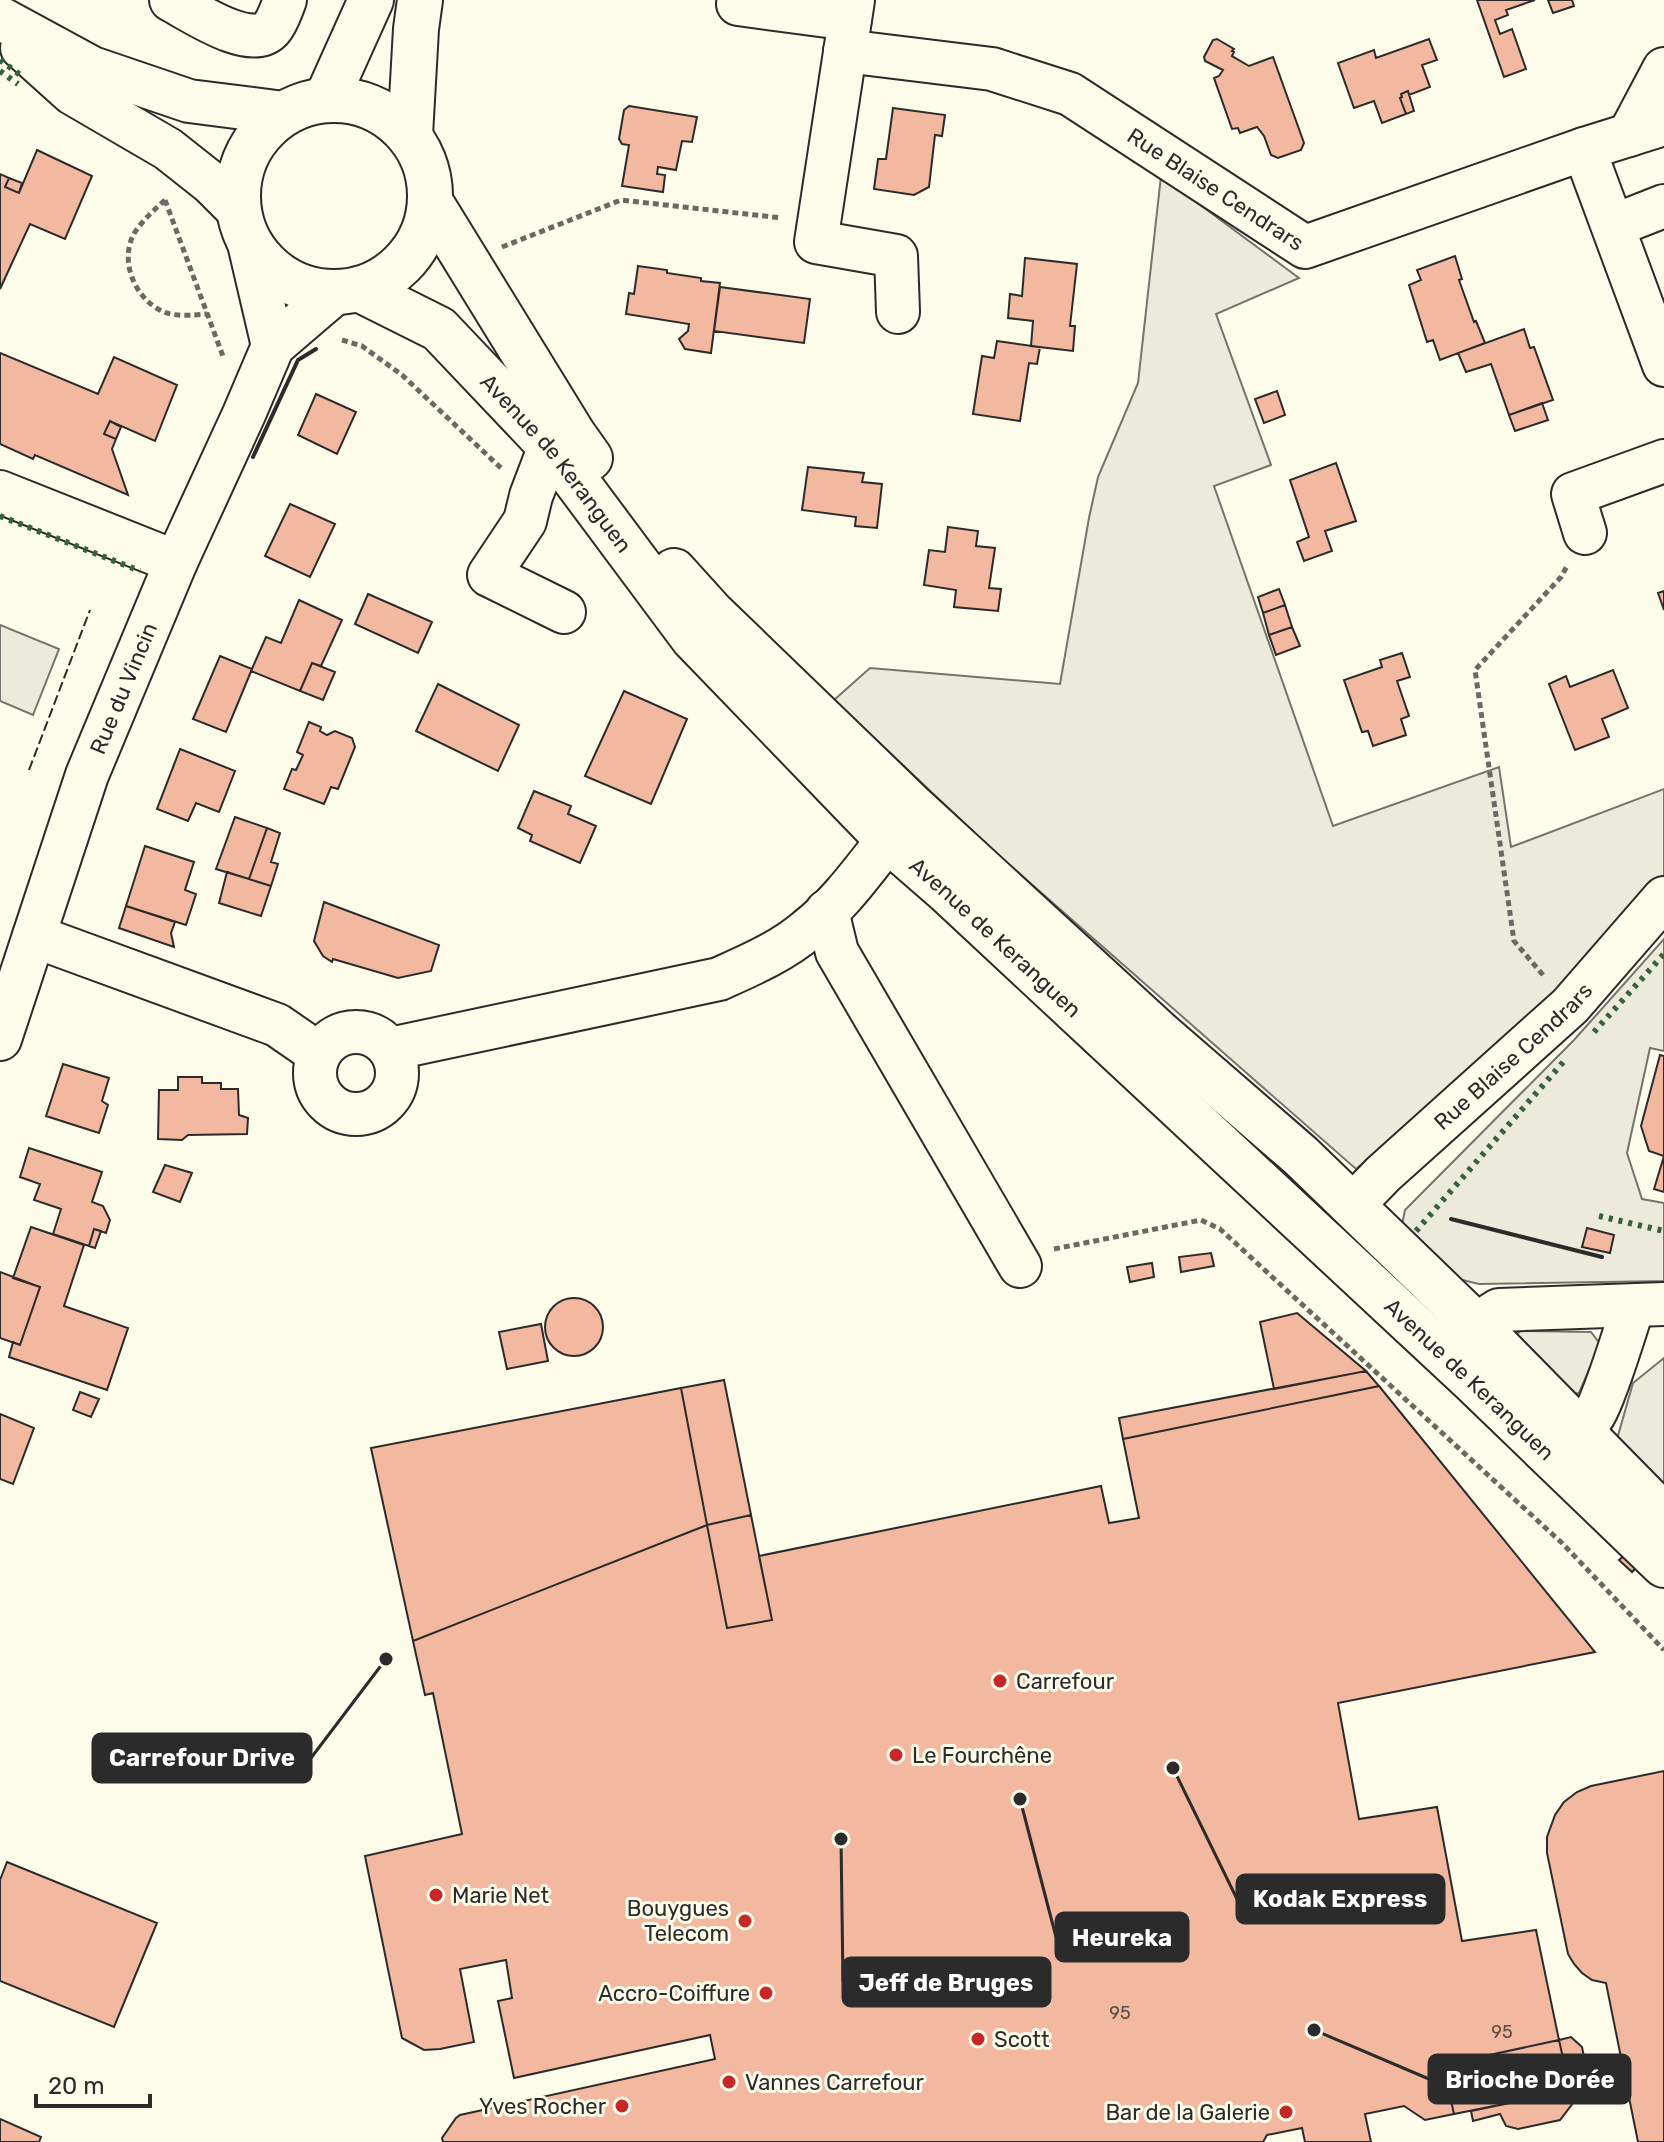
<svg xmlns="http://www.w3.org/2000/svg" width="1664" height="2142" font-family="Rubik,sans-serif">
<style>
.green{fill:#ecebdb;stroke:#74746e;stroke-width:2}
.building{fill:#f2b8a0;stroke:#2b2b2b;stroke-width:2}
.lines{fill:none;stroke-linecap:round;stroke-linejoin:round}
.minor-casing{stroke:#2b2b2b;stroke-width:46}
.major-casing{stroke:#2b2b2b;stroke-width:48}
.path{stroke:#6a6964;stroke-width:5;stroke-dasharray:6 4;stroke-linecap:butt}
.minor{stroke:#fdfbea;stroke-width:42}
.major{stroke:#fdfbea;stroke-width:44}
.hedge{stroke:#34623c;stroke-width:6;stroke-dasharray:4 6;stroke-linecap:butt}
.fence{stroke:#2b2b2b;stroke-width:2;stroke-dasharray:10 4;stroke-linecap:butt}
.wall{stroke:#2b2b2b;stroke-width:4}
.poi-dot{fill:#c62828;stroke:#fdfbea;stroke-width:3}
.labels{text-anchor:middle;stroke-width:6;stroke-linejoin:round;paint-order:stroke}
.number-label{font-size:18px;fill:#5d4e48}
.street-label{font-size:22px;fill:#2b2b2b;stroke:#fdfbea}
.poi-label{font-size:22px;fill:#2b2b2b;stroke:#fdfbea;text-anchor:start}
.leader{fill:none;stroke:#2b2b2b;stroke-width:3}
.callout-dot{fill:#2b2b2b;stroke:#fdfbea;stroke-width:3}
.callout{fill:#2b2b2b;stroke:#2b2b2b;stroke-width:3}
.callout-label{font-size:24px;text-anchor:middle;font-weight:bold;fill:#fff}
</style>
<rect width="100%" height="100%" fill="#fdfbea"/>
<!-- green -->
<path class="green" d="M1161,176l138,102 -83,36 55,151 -57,21 119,340 166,-59 12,80 153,-58v86l-117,137 -191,157 -359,-315 -163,-154 36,-32 190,16 29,-166 9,-41 40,-94z
M0,625l59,24 -26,66 -33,-14z
M1664,939v112l-14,-3 -23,105 15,46 22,4v78l-185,3 -29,-7 -48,-52 3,-15 169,-170z
M1520,1331l71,1 9,12 -21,49 -8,1 -57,-55z
M1664,1358v135l-49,-47 18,-63z"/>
<!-- building -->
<path class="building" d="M1477,0h58l-29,10 2,5 -13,5 5,14 12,-5 14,40 -22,8z
M1548,0h24l2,6 -21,7z
M1217,39l17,10 -2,2 2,1 -2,4 17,10 24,-9 31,86 -3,7 -23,8 -7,-3 -7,-19 -7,-9 -17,6 -2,-5 -6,1 -18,-51 5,-2 4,-6 -18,-9 -1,-4 9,-17z
M1429,39l8,21 -15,5 8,22 -21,8 -1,-4 -7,3 1,3 -2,1 6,16 -24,9 -8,-22 -20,7 -16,-45 36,-13 2,8z
M1408,91l6,20 -8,3 -6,-16 2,-1 -1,-3z
M629,106l68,11 -5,25 -10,-1 -6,29 -18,-3 -1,7 8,1 -2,17 -41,-6 7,-41 -7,-1 -3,-5 5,-29z
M893,108l52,7 -3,21 -7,-1 -6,52 -15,8 -40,-6 4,-30h8z
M37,150l55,26 -27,63 -35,-15 -30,65v-115l9,4 -4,9 14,6z
M9,178l13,5 -3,10 -14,-6z
M1455,256l7,23 -3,1 15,42 2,-1 9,22 -45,17 -7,-20 -6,2 -18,-57 12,-5 -4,-10z
M1025,258l52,6 -7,62h5l-2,25 -42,-5 2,-25 -25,-3 2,-24 12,2z
M638,266l29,4v3l34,5v3l19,2 -9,70 -26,-4 -6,-10 9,-8 1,-7 -63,-10 3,-21 5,1z
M720,287l90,12 -6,44 -90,-12z
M1524,329l6,19 4,-1 19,53 -44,15 -18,-51 -25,8 -8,-19z
M997,341l43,6 -3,17 -8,-1 -9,58 -47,-7 9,-58 12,2z
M0,353l98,41 16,-37 63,28 -22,56 -45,-20 -6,13 12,5 -4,10 16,46 -93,-40 -2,4 -33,-15z
M1277,391l8,24 -21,8 -9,-24z
M316,394l40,18 -19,42 -39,-19z
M1542,403l6,17 -33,11 -6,-16z
M110,421l11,6 -5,12 -12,-5z
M1336,463l20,58 -31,10 7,20 -28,10 -7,-19 12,-5 -19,-57z
M808,467l56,6 -2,9 20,2 -5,44 -22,-2 1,-9 -54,-7z
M290,504l45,20 -25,53 -45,-21z
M948,527l30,4 -2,15 19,2 -6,40 12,1 -3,22 -44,-4 2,-17 -32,-5 5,-35 16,2z
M1279,589l6,16 -22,8 -5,-16z
M1664,591v19l-6,-17z
M368,594l64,28 -14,31 -63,-29z
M299,600l43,20 -21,46 -9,-3 -12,28 -49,-20 15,-34 15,6z
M1285,605l7,22 -23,8 -6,-22z
M1292,627l8,19 -24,9 -7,-20z
M1402,653l8,24 -13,4 12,35 -8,3 5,16 -33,11 -5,-15 -6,1 -18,-52 38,-13 -2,-7z
M220,656l32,13 -26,63 -33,-13z
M312,663l23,9 -12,28 -23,-9z
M1613,670l15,38 -26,11 7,18 -34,13 -26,-66 17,-8 4,11z
M438,684l81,41 -21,46 -82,-40z
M624,691l63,28 -36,85 -66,-28z
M309,722l12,5 -1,4 7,4 8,-4 17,7 3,9 -17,42 -7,-2 -7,17 -40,-15 8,-20 4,1 7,-15 -6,-3z
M180,749l55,22 -16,41 -23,-9 -8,18 -31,-12z
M534,791l37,15 -3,8 28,12 -16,37 -50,-22 2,-6 -14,-7z
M235,817l32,11 -18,51 -33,-10z
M267,828l13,5 -9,29 7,2 -7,22 -22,-7z
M145,846l49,16 -9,28 11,4 -10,31 -60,-19z
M227,872l44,14 -10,30 -42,-13z
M324,902l115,43 -8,26 -33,7 -65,-19 -1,3 -9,-6 -9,-15z
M126,906l49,16 -4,11 3,14 -55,-19z
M1660,1055l4,1v136l-10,-3 10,-33 -15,-5 -8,-25z
M63,1064l46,14 -7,23 6,4 -9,28 -53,-17z
M178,1077h24v6h19v6h17l1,26 9,3 -1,16 -59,1 -6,5 -24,-1 1,-49h19z
M29,1148l73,24 -10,30 11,4 7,14 -4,13 -12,-4 -5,17 -36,-12 8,-25 -27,-9 6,-16 -20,-7z
M165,1165l27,8 -12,29 -27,-10z
M31,1227l53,18 -20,61 64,22 -21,62 -98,-33 4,-15 7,3 20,-58 -27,-9z
M1587,1228l27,7 -4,18 -28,-6z
M94,1229l7,2 -6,17 -6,-2z
M1211,1253l3,13 -33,6 -2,-15z
M1152,1263l2,14 -24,5 -3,-15z
M0,1272l40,15 -20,58 -20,-7z
M545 1327a29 29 0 1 1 58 0a29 29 0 1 1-58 0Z
M1297,1313l69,58 -92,18 -14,-67z
M541,1324l7,37 -41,8 -8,-37z
M1366,1371l13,15 -256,53 -4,-21z
M724,1380l27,135 -44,10 -26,-137z
M1379,1386l216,266 -257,51 21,116 78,-12 25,134 74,-11 23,110 -116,25 11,49 -29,6 -21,-14 -39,8 6,28h-66l-3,-14 -35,7 -4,7h-820l-1,-4 14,-20 4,-3 255,-56 -5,-24 -196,43 -16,-77 14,-3 -6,-38 -46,9 14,73 -34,7 -16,1 -22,-12 -37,-182 97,-22 -29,-141 -8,2 -12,-54 294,-116 20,103 45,-8 -13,-64 342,-70 8,37 30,-5 -16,-79z
M681,1388l26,137 -294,116 -42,-193z
M80,1392l19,7 -8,18 -18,-7z
M0,1414l34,14 -21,56 -13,-5z
M751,1515l21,105 -45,8 -20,-103z
M1626,1554l12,12 -6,6 -13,-12z
M1664,1771v371h-26l-32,-159 -14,-3 -10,-7 -8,-9 -6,-10 -21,-101v-16l8,-22 9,-13 13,-10 14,-6z
M7,1862l150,61 -43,104 -114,-46v-101z
M1571,2037l11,10 7,35 -29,38 -42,9 -12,-3 -6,-12 -27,7 -2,-10 83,-17 13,-18 -8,-36z
M1559,2040l8,36 -13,18 -100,20 -11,-49z
M0,2119l41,18 -2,5h-39z"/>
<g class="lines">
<defs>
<g id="minor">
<path d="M171,0c21,11 79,51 100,29 7,-8 10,-19 14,-29"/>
<path d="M739,0l-1,4 112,15"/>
<path d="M853,0l-37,242 80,14 2,56"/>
<path d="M0,18l92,50 97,33 95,12"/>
<path d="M22,48l50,45 96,56 43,34 28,28"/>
<path id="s1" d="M845,51l147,18 78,25 235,153 279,-98 80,216"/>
<path d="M1629,135l35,-66"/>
<path d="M1584,149l80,-25"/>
<path d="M1613,226l51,-20"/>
<path d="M248,239l25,107"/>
<path d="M550,446l-19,50 -6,25 -36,54 75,37"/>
<path d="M0,492l176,70"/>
<path d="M1585,533l-12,-39 91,-33"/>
<path d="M827,911l10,41 183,314"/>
<path d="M34,936l243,89 42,29"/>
<circle cx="356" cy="1073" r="41"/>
<path id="s2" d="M0,1039l87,-264 89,-213 68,-148 29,-68 63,-54"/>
<path d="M390,1049l329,-70c31,-14 62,-27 88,-49 41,-32 69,-79 104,-118"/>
<path id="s3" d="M1352,1206l31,-32 187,-168 94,-108"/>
<path d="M1471,1359c0,-23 8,-38 28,-49l165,-6"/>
<path d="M1547,1433l4,3c16,-2 29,-6 40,-17 10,-9 36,-94 42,-113"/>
</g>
<g id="major">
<path d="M326,100l45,-100"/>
<circle cx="334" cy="196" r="96"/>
<path d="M410,135l6,-106 4,-29"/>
<path d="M431,203l142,231 17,24"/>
<path id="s4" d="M359,289l80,40 111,117 143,192 194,201 61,53 524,488 192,185"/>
<path d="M674,571l38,42 202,195 244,224 143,124 177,171 186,189"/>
</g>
</defs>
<!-- minor casing -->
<use href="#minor" class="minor-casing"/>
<!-- major casing -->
<use href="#major" class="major-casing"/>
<!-- path -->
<path class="path" d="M165,200l59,159
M165,200c-11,10 -22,20 -30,32 -17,28 0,68 29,80 12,5 30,3 43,2
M502,247l119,-47 161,18
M342,340l20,6 40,29 99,93
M1543,975l-29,-34 -39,-271 86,-93 6,-11
M1054,1249l147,-29 19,9 342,314 102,107"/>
<!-- minor -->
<use href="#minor" class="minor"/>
<!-- major -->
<use href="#major" class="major"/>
<!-- hedge -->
<path class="hedge" d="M0,60l23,17
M0,71l18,13
M0,516l140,55
M1594,1032l70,-78
M1599,1216l65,15
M1416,1231l149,-171"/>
<!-- fence -->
<path class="fence" d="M29,770l61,-160"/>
<!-- wall -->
<path class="wall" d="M253,457l45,-97 18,-11
M1451,1219l151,38"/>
</g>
<!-- markers -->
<g class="poi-dot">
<circle cx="1000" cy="1681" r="8"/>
<circle cx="896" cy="1755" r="8"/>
<circle cx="436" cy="1895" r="8"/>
<circle cx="745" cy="1921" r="8"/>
<circle cx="766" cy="1993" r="8"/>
<circle cx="978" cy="2039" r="8"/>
<circle cx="729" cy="2082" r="8"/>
<circle cx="622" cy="2106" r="8"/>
<circle cx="1286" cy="2112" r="8"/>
</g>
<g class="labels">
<!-- number labels -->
<g class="number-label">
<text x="1120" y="2019">95</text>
<text x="1502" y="2038">95</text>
</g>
<!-- street labels -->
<g class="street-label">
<text dy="8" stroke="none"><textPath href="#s1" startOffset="404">Rue Blaise Cendrars</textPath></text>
<text dy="8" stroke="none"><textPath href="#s4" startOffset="268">Avenue de Keranguen</textPath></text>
<text dy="8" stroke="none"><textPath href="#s2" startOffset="372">Rue du Vincin</textPath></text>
<text dy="8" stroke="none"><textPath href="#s4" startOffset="916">Avenue de Keranguen</textPath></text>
<text dy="8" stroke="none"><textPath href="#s3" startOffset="220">Rue Blaise Cendrars</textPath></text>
<text dy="8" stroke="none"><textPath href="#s4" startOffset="1564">Avenue de Keranguen</textPath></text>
</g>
<!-- poi labels -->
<g class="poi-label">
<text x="1016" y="1689">Carrefour</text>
<text x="912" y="1763">Le Fourchêne</text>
<text x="452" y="1903">Marie Net</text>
<text x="729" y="1916" text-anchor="end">Bouygues<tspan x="729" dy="25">Telecom</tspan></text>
<text x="750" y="2001" text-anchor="end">Accro-Coiffure</text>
<text x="994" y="2047">Scott</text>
<text x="745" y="2090">Vannes Carrefour</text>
<text x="606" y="2114" text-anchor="end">Yves Rocher</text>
<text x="1270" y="2120" text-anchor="end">Bar de la Galerie</text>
</g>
</g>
<!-- callouts -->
<path class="leader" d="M386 1659L311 1758M1173 1768L1237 1899M1020 1799L1056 1937M841 1839L843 1982M1314 2030L1429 2079"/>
<g class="callout-dot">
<circle cx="386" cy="1659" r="8"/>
<circle cx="1173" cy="1768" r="8"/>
<circle cx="1020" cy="1799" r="8"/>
<circle cx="841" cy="1839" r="8"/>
<circle cx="1314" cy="2030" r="8"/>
</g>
<g class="callout">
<rect x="93" y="1734" width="218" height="48" rx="8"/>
<rect x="1237" y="1875" width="207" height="48" rx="8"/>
<rect x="1056" y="1913" width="132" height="48" rx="8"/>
<rect x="843" y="1958" width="207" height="48" rx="8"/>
<rect x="1429" y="2055" width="201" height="48" rx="8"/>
</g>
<g class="callout-label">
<text x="202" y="1766">Carrefour Drive</text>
<text x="1340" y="1907">Kodak Express</text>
<text x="1122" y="1946">Heureka</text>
<text x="946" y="1991">Jeff de Bruges</text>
<text x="1530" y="2088">Brioche Dorée</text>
</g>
<!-- scale -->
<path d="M36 2094v12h114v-12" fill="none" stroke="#2b2b2b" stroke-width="4"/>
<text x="48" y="2094" font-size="24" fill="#2b2b2b" stroke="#fdfbea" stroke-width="6" paint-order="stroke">20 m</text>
</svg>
